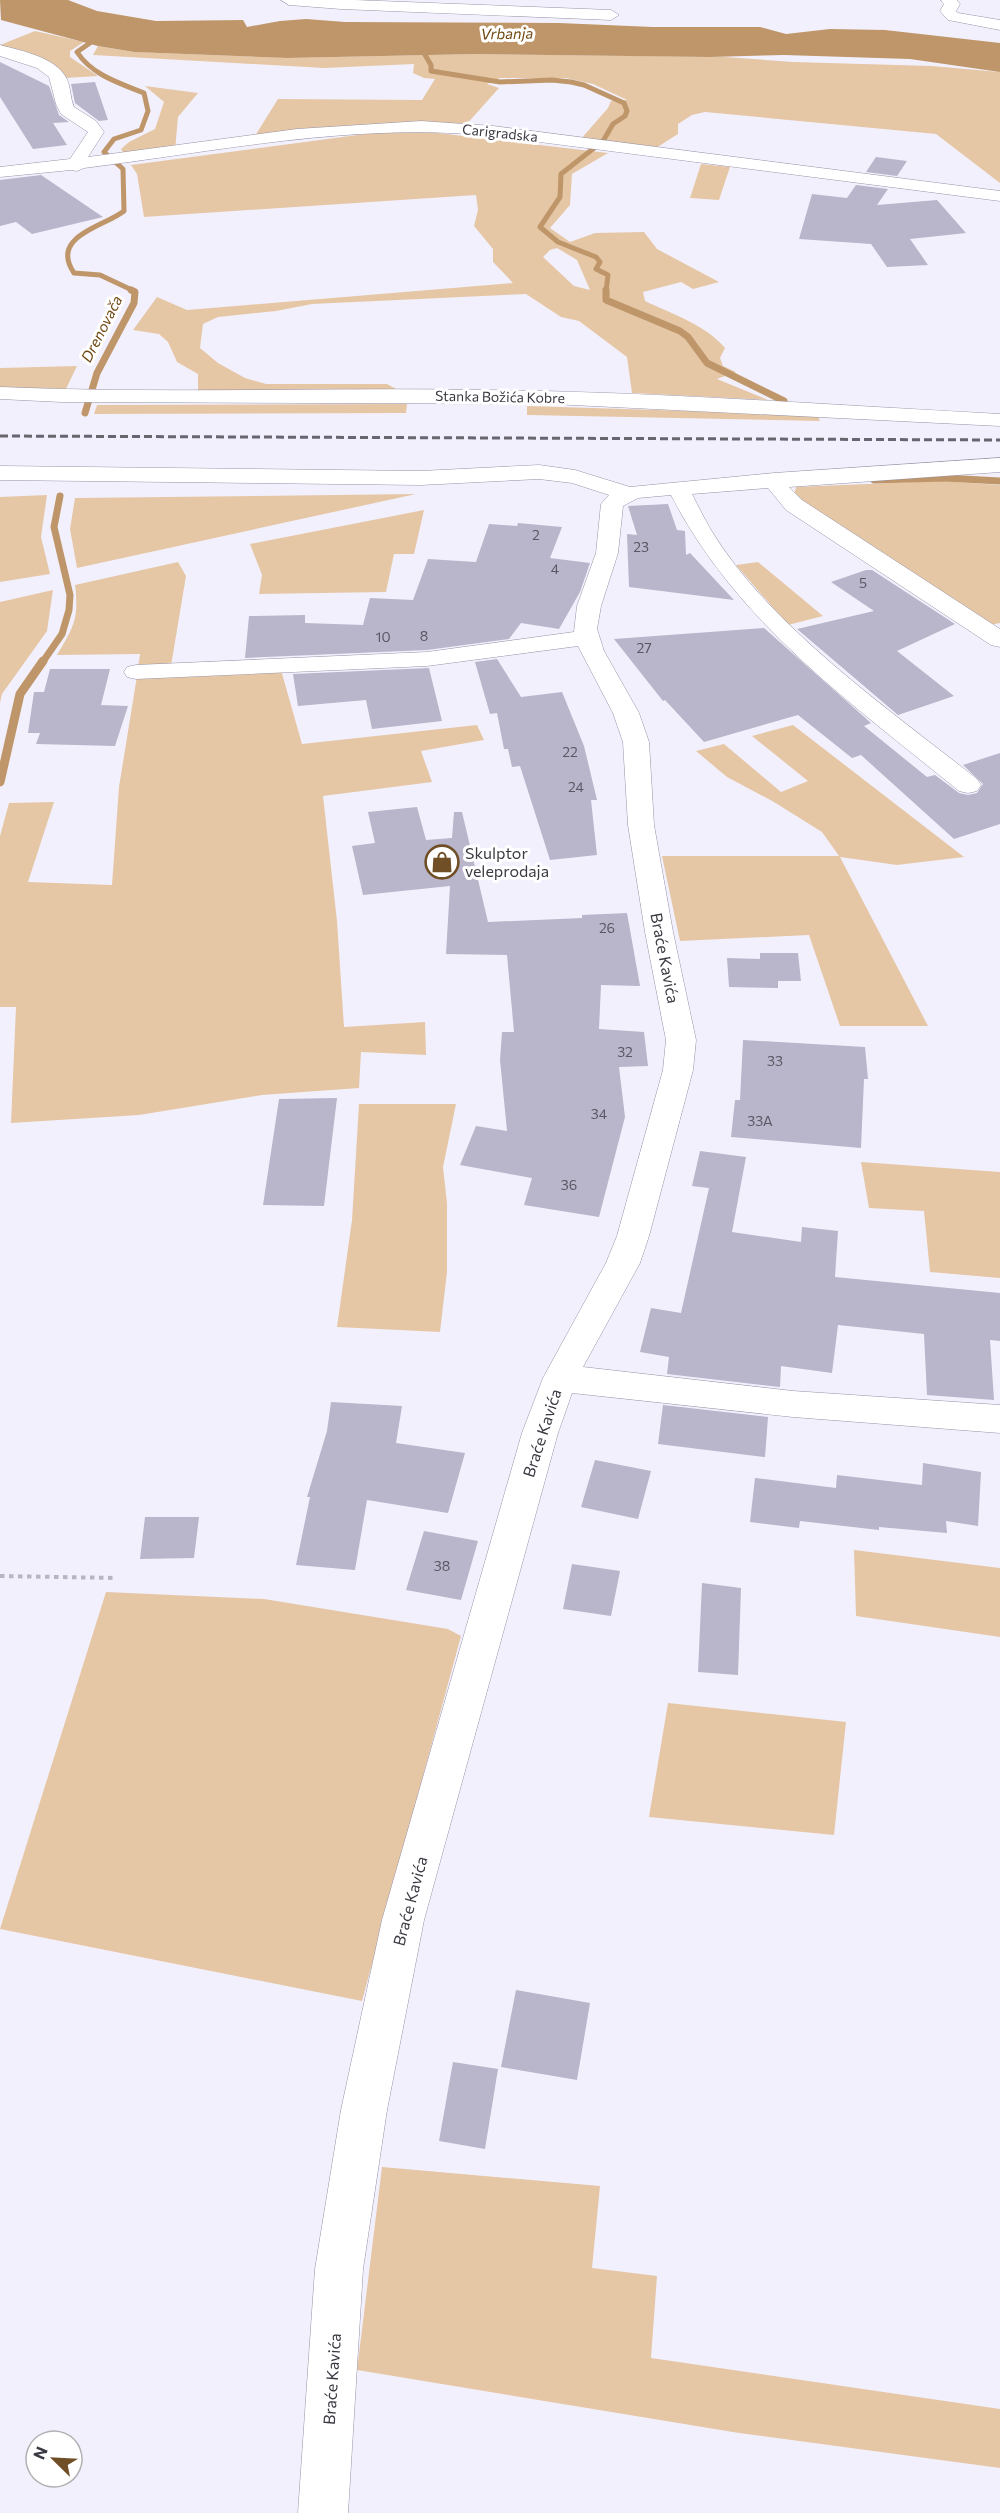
<svg xmlns="http://www.w3.org/2000/svg" width="1000" height="2513" font-family="Commissioner,sans-serif">
<style>
.green{fill:#e5c7a6;fill-rule:evenodd}
.water{fill:#be9669}
.lines{fill:none;stroke-linecap:round;stroke-linejoin:round}
.stream-far2{stroke:#be9669;stroke-width:5}
.stream-far1{stroke:#be9669;stroke-width:7}
.stream{stroke:#be9669;stroke-width:9}
.building{fill:#b9b5ca}
.minor-casing{stroke:#9792a7;stroke-width:1}
.path{stroke:#b8b5c1;stroke-width:4;stroke-dasharray:4.5 4.5;stroke-linecap:butt}
.minor{fill:#fff;fill-rule:evenodd}
.rail{stroke:#68656f;stroke-width:3;stroke-dasharray:8 4;stroke-linecap:butt}
.labels{text-anchor:middle;stroke-width:6;stroke-linejoin:round;paint-order:stroke}
.far-street-label{font-size:14px;fill:#3b3942;stroke:#fff}
.number-label{font-size:14px;fill:#5a5864}
.far-water-label{font-size:15px;font-style:italic;fill:#704812;stroke:#fff}
.poi-label{font-size:16px;fill:#3b3942;stroke:#fff;text-anchor:start}
.street-label{font-size:16px;fill:#3b3942;stroke:#fff}
</style>
<rect width="100%" height="100%" fill="#f3f0fd"/>
<!-- green -->
<path class="green" d="M35,31l49,11 -14,9v6l28,19 -33,2 -10,-13 -55,-20z
M98,46l36,6 153,6 189,-4 249,3 68,5 139,4 68,6v111l-64,-49 -231,-22 -13,3 -14,9v10l-22,14 -76,-8 28,-32 3,-7 16,-1 -34,-16 -27,-6h-66l-13,6 12,4 -34,38 -212,13 25,-40 144,1 13,-21 -11,-1 -11,-5 1,-9 -90,4 -231,-13z
M145,86l53,7 -20,24 -3,34 -50,5 -4,-7 8,-7 26,-13 9,-27z
M380,132l58,1 170,20 -36,21 -2,31 -20,23 20,14 25,-9 49,-1 13,17 62,33 -26,7 -12,-7 -38,10 2,9c27,13 61,24 80,47l-5,10 3,8 13,6 -19,7 51,21 -136,-7 -5,-36 -48,-36 -18,-4 -35,-23 -214,10 -36,7 -58,6 -15,7 -3,24 18,15 27,15 21,6h121l11,6 -200,1v-17l-21,-12 -9,-20 -9,-8 -26,-4 24,-33 30,13 326,-27 -20,-21v-13l-19,-23 4,-16 -2,-15 -332,22 -7,-43 -6,-9zM557,248l20,12 13,30 -16,-4 -31,-29 7,-7z
M701,164l29,3 -11,33 -29,-2z
M77,366l-12,25 -65,-4v-19z
M407,404l-1,9 -312,1 3,-9z
M527,406l290,9 3,6 -293,-6z
M939,481l61,4v138l-10,2 -196,-130 2,-8z
M416,494l-339,74 -7,-39 5,-31z
M47,495l-6,42 9,37 -50,8v-85z
M424,510l-10,44h-20l-8,38 -127,2 3,-19 -12,-31z
M178,562l8,14 -15,90 -33,1 2,-13 -83,1c17,-29 22,-36 18,-70z
M758,562l65,54 -35,9 -52,-60z
M53,590l-6,41 -45,63 -2,9v-101z
M281,670l21,74 175,-19 7,15 -63,11 11,31 -109,14 14,125 7,106 81,-5 1,33 -65,-3 -2,36 -97,7 -123,20 -128,8 5,-116h-16v-171l9,-33 45,-1 -26,80 84,3 7,-98 18,-111z
M793,725l171,132 -67,8 -57,-8 88,169h-88l-31,-91 -129,6 -18,-85h177l-17,-24 -48,-30 -47,-25 -31,-26 28,-7 57,48 27,-11 -56,-45z
M359,1104h97l-13,63 4,36v69l-7,60 -103,-5 15,-107z
M861,1162l139,10v106l-70,-6 -6,-61 -55,-3z
M854,1550l146,18v69l-144,-21z
M106,1592l158,7 184,30 13,7 -99,365 -362,-72z
M668,1703l178,19 -12,113 -185,-18z
M382,2167l218,19 -8,82 65,8 -6,82 349,51v59l-261,-35 -382,-63z"/>
<!-- water -->
<path class="water" d="M0,0h68l29,11 59,10 87,-1 4,7 33,-6 26,-2 39,3 214,1 94,4h107l26,7 44,-5 55,1 115,13v29l-90,-13 -126,-4 -74,2 -234,-3 -189,4 -153,-6 -36,-6 -97,-26z"/>
<g class="lines">
<!-- stream-far2 -->
<path class="stream-far2" d="M100,36l-23,16c15,23 42,31 67,41l4,18 -7,19 -27,9 -10,13 19,17 1,42c-20,16 -75,25 -50,62l26,2 34,16
M418,43l13,22v6l69,11 52,-2 19,2 13,3 40,18 3,8 -2,5 -12,8 -10,17 -42,33 -1,23 -20,30 18,15 38,15 4,5 -4,7 12,6 -2,16"/>
<!-- stream-far1 -->
<path class="stream-far1" d="M606,290v10l74,31 8,6 19,26 77,38
M85,413l12,-40 37,-70 1,-11 -4,-2
M874,480l70,-2 56,3
M42,663l20,-29 7,-24 1,-15 -16,-68 6,-31"/>
<!-- stream -->
<path class="stream" d="M0,782l20,-88 23,-33"/>
</g>
<!-- building -->
<path class="building" d="M0,62l49,24 10,29 10,7 -16,1 14,22 -34,4 -33,-52z
M95,82l13,38 -9,1 -24,-18 -4,-19z
M876,157l31,4 -10,15 -31,-4z
M41,175l62,42 -71,17 -16,-12 -16,4v-46z
M856,185l32,4 -11,16 60,-5 29,33 -56,6 18,26 -41,2 -16,-23 -72,-5 13,-45 35,4z
M668,504l9,26 8,1 1,24 4,-2 44,47 -105,-13 -2,-53 10,1 -9,-29z
M518,523l44,4 -12,31 40,5 -10,29 -21,37 -38,-6 -12,16 -82,11 -182,8 4,-42 56,-1v8l58,2 7,-27 43,2 15,-41 48,3 13,-38 28,2z
M866,570h6l83,54 -58,27 57,45 -56,19 -101,-86 77,-18 -43,-29z
M764,628l107,95 -7,3 63,51 8,-2 24,18 9,2 9,-2 6,-9 -20,-19 37,-12v71l-46,15 -93,-84 -9,3 -54,-43 -94,27 -39,-42 -2,1 -49,-62z
M497,659l24,38 41,-5 22,54 13,54h-6l6,55 -47,5 -30,-94 -8,1 -4,-18h-4l-7,-36 -7,1 -15,-52z
M429,668l13,53 -70,8 -6,-29 -68,6 -5,-32z
M50,669h60l-9,36 27,1 -13,40 -79,-2 4,-11h-12l6,-41h10z
M417,807l9,33 26,-2 2,-26h8l26,110 94,-4v-3l45,-2 13,73 -39,-1 -2,44 45,3 4,34 -29,1 6,50 -26,100 -75,-12 8,-27 -72,-13 16,-39 31,5 -7,-71 2,-28h12l-7,-77 -61,-1 4,-68 -87,9 -11,-49 23,-3 -7,-31z
M760,953h38l3,28h-23v7l-49,-1 -2,-29 33,1z
M743,1040l122,7 3,32h-4l-3,69 -130,-11 4,-37h5z
M337,1098l-13,108 -61,-1 16,-106z
M700,1151l46,6 -14,75 69,10 1,-15 36,4 -3,46 165,16v48l-10,-1 4,60 -67,-5 -3,-61 -86,-9 -6,48 -51,-7 -1,21 -113,-13 2,-17 -29,-5 11,-44 30,5 28,-125 -17,-2z
M331,1402l71,4 -6,37 69,10 -17,60 -81,-13 -12,70 -59,-5 14,-68h-3l20,-66z
M663,1405l105,12 -3,40 -107,-13z
M595,1460l56,11 -13,48 -57,-12z
M923,1463l58,9 -3,54 -32,-5 1,12 -68,-6v3l-79,-9 -1,7 -49,-6 5,-44 81,10 1,-13 85,10z
M145,1517h54l-5,41 -54,1z
M424,1531l54,10 -17,59 -55,-10z
M572,1564l48,7 -9,45 -48,-7z
M702,1583l39,5 -3,87 -40,-3z
M516,1990l74,13 -13,77 -76,-13z
M453,2062l45,7 -13,80 -46,-8z"/>
<g class="lines">
<defs>
<path id="minor" d="M281,0h73l257,10 8,5 -8,5 -270,-11 -52,-4z
M941,0h16l3,4 -4,7 2,2 42,7v10l-52,-10 -8,-9 4,-7z
M0,45c22,6 56,12 67,34 4,9 3,19 7,28l22,14 8,11 -16,25 209,-28 124,-8 72,5 507,65v10l-507,-65c-138,-14 -273,15 -409,32l-7,3 -6,-1 -71,7v-10l70,-8 18,-27 -27,-18 -5,-10 -7,-27 -12,-9 -37,-12z
M0,387c163,7 325,0 488,3 171,2 341,15 512,24v12l-448,-22 -491,-2 -61,-3z
M1000,458v14l-211,15 13,13 198,129v18l-9,-2 -205,-135 -18,-22 -76,6c6,12 12,24 19,36 58,96 179,180 266,249l4,6 -4,6 -9,2 -9,-2c-108,-88 -223,-169 -288,-296l-33,3 -15,8 -5,47 -17,53 -4,23 7,22 35,62 10,29 5,83 19,107 23,108 -3,30 -44,166 -9,27 -57,104 210,24 207,14v28l-207,-16 -221,-24 -14,40 -134,487 -37,190 -24,159 -15,244h-50l17,-244 26,-159 41,-190 140,-487 21,-55 63,-115 11,-27 46,-166 3,-30 -21,-108 -17,-107 -5,-83 -10,-29 -35,-67 -151,20 -291,13 -9,-2 -3,-5 3,-5 9,-2 291,-13 147,-20 3,-26 19,-53 5,-49 8,-9 -37,-12 -33,-4 -118,6 -421,-5v-14l421,5 118,-6 36,5 55,17 144,-14z"/>
</defs>
<!-- minor casing -->
<use href="#minor" class="minor-casing"/>
<!-- path -->
<path class="path" d="M0,1576l117,2"/>
<!-- minor -->
<use href="#minor" class="minor"/>
<!-- rail -->
<path class="rail" d="M0,436l1000,4"/>
</g>
<!-- icons -->
<defs>
<symbol id="shop-ring" viewBox="-11 -11 22 22"><circle r="9.5" fill="#fff" stroke="#704e26" stroke-width="1.5"/><path d="M-5-2.5h2.3a2.7 3.5 0 0 1 5.4 0H5L5.5 6h-11ZM-1.5-2.5h3a1.5 2.3 0 0 0-3 0Z" fill="#704e26"/></symbol>
</defs>
<g fill-rule="evenodd">
<use href="#shop-ring" x="423" y="843" width="38" height="38"/>
</g>
<g class="labels">
<!-- far-street labels -->
<g class="far-street-label">
<text transform="translate(500 133) rotate(6)" y="5">Carigradska</text>
<text transform="translate(500 397) rotate(1)" y="5">Stanka Božića Kobre</text>
</g>
<!-- number labels -->
<g class="number-label">
<text x="536" y="540">2</text>
<text x="641" y="552">23</text>
<text x="555" y="574">4</text>
<text x="863" y="588">5</text>
<text x="424" y="641">8</text>
<text x="383" y="642">10</text>
<text x="644" y="653">27</text>
<text x="570" y="757">22</text>
<text x="576" y="792">24</text>
<text x="607" y="933">26</text>
<text x="625" y="1057">32</text>
<text x="775" y="1066">33</text>
<text x="599" y="1119">34</text>
<text x="760" y="1126">33A</text>
<text x="569" y="1190">36</text>
<text x="442" y="1571">38</text>
</g>
<!-- far-water labels -->
<g class="far-water-label">
<text transform="translate(507 34) rotate(-1)" y="5">Vrbanja</text>
<text transform="translate(102 329) rotate(-63)" y="5">Drenovača</text>
</g>
<!-- poi labels -->
<g class="poi-label">
<text x="465" y="859">Skulptor<tspan x="465" dy="18">veleprodaja</tspan></text>
</g>
<!-- street labels -->
<g class="street-label">
<text transform="translate(665 958) rotate(79)" y="6">Braće Kavića</text>
<text transform="translate(542 1433) rotate(-72)" y="6">Braće Kavića</text>
<text transform="translate(410 1901) rotate(-75)" y="6">Braće Kavića</text>
<text transform="translate(332 2379) rotate(-86)" y="6">Braće Kavića</text>
</g>
</g>
<!-- north arrow -->
<g transform="translate(54 2459) rotate(294)"><circle r="28" fill="#ffffff" stroke="#b1b0b3" stroke-width="1.5"/>
<path d="M0-4.5L10 22L0 15L-10 22Z" fill="#704e26"/>
<text y="-9" font-size="16" font-weight="bold" text-anchor="middle" fill="#3b3942">N</text>
</g>
</svg>
